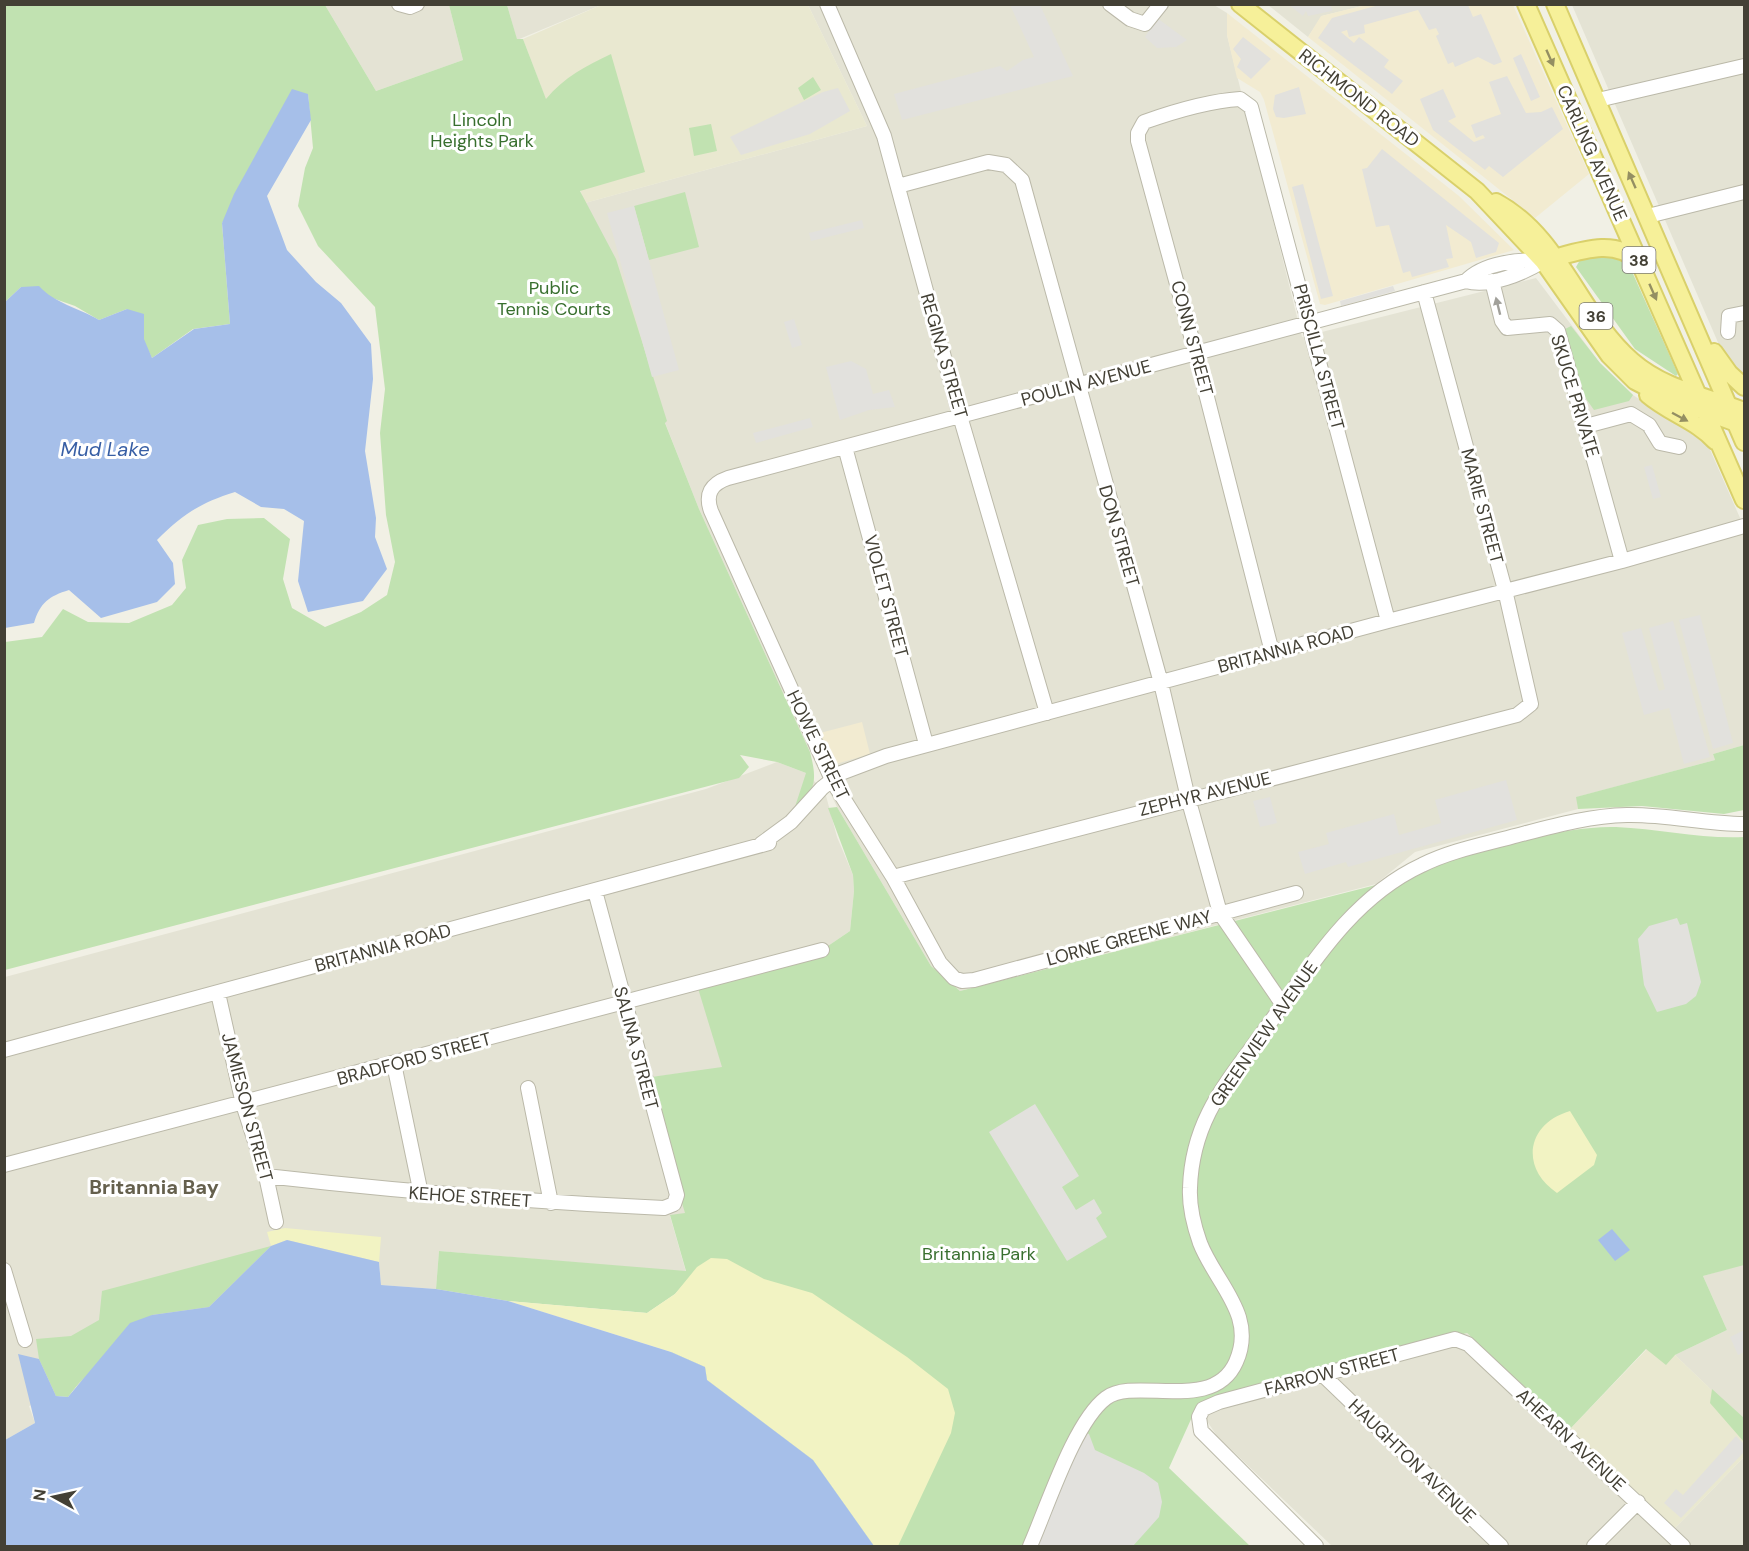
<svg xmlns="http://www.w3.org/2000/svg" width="1749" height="1551" font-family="'DM Sans',sans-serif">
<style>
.residential{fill:#e4e3d4}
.commercial{fill:#f2ebd1}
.education{fill:#e9e8d0}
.green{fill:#c1e2b1}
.sand{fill:#f2f3c3}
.parking{fill:#e2e1dd}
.water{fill:#a6bfe9}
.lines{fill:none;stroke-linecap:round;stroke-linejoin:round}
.minor-casing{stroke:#bbb9a9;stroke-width:16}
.major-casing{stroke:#d9d06b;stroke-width:20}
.minor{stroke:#fff;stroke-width:14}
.major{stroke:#f6f099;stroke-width:16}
.oneway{fill:#948f62}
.oneway2{fill:#a1a09a}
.labels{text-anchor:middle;stroke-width:6;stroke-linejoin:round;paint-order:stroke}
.shield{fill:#fff;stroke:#7b7972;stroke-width:1.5}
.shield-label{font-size:16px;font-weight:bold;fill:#434035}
.street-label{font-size:18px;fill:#434035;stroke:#fff}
.park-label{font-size:18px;fill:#386f2e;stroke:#fff}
.water-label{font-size:20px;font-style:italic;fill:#385fa5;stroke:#fff}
.neighbourhood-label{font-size:20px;font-weight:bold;fill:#65604d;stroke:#fff}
</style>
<rect width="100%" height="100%" fill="#f1f0e5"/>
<!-- residential -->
<path class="residential" d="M325,5h124l14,55 -87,31z
M507,5h94l-84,35z
M808,5h406l13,8v22l75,302 234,-59 64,85 33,32 75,50 36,82v218l-31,9 2,6 -138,37 1,12 -163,43 -39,32 -416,107 -29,-25 -94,-159 -27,-55 -111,-243 -76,-193 -38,-113 282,-77z
M1268,5h98l-44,11 -14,21z
M1572,5h172v371l-21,-22z
M777,762l29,11 19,19 12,45 16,38 1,16 -4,40 -28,19 -100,118 -77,10 41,136 -16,2 16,56 -247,-21 -3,38 -55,-4 -2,-23 -350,144 6,17 -30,17v-463l701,-188z
M1744,1264v157l-69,-66 52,-25 -24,-54z
M1467,1333l208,195 69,-71v89h-412l-115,-110 -20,-30z"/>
<!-- commercial -->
<path class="commercial" d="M1366,5h147l76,169 -54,44 -227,-181 13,-21z
M1227,13l232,183 55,54 -189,55 -5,-1 -56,-204 -4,-8 -23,-14 -10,-43z
M862,722l8,32 -34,10 -16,-31z"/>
<!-- education -->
<path class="education" d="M601,5h207l59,121 -282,77 -62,-164z
M1647,1349l28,6 69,66v36l-69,71 -105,-99z"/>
<!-- green -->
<path class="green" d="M5,5h320l51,86 87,-31 -14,-55h58l10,34h6l23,60c18,-22 40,-33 65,-45l34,118 -65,19 36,68 51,162 -2,2 34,86 111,243c9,34 3,38 -18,64l14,-43 -29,-11 -37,-7 9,12 -10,11 -734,192v-328l37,-5 21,-28 25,13 41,1 43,-18 14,-17 -4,-28 16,-35 29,-6 37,-1 26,21 -7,40 9,29 33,19 36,-15 26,-17 8,-33 -9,-47 -6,-82 5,-44 -10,-82 -57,-61 -20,-40 7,-38 8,-20 -5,-54 -86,129 8,101 -37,5 -41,29 -25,-49 -28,11 -24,-14 -54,-19 -16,15z
M813,77l8,13 -17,10 -6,-12z
M711,124l6,27 -23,5 -5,-28z
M685,192l14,55 -50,13 -15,-54z
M1611,253l12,3 6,9 49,109 -2,2 -41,-27 -59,-82 4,-7z
M1571,326l29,37 33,32 -4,6 -35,9 -12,-17 -21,-62z
M1744,745v65l-20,4 -82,-8 -64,3 -2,-12 139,-37 -2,-6z
M837,807l94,159 29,25 455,-116c50,-22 147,-50 201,-48 43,2 85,12 128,10v428l-41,11 24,54 -52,25 -9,10 -20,-16 -76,80 -103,-96 -270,73 -28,62 81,78h-376l-61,-86 -106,-80 -2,-13 -34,-15 12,-67 -8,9 -28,19 -139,-12 -72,-12 3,-38 247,20 -16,-56 15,-2 -41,-135 78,-11 -25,-82 125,-35 28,-19 4,-40 -1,-16 -25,-67z
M271,1246l-62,61 -57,8 -73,68 -11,14 -12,-1 -17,-37 -3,-20 35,-3 28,-16 3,-29z
M1712,1389l32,29v24l-34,-39z"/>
<!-- sand -->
<path class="sand" d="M1570,1111l27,44 -3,10 -37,28c-37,-25 -31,-69 13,-82z
M285,1228l96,9 -2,25 -92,-22 -16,6 -4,-14z
M711,1258l16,1 37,20 48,14 95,64 41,32 7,24 -4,20 -53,113h-24l-61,-86 -106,-80 -2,-13 -34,-15 -163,-51 139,12 28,-19 22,-27z"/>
<!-- parking -->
<path class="parking" d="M1010,5h30l33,71 -171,44 -8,-26 106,-28 7,5 16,-11 11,-3z
M1289,5h42l1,6 -24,5 -2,-5 -3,5z
M1379,5h89l5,12 8,-3 21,48 -8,3 -16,-8 -23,10 -2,-5 -5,2 -12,-28 3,-2 -3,-6 -7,2 -11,-20 -54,15 1,8 -16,4 -2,-7 -6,2 13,11 5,-6 30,23 -5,7 19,14 -11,13 -74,-56 14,-20z
M1157,18l30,22 -11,7 -19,1 -12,-11z
M1243,37l28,22 -20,20 -14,-12 4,-8 -8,-10z
M1521,54l19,43 -9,4 -18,-43z
M1507,76l19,37 15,-1 11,-5 11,22 -60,48 -14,-11 -4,4 -52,-40 -13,-31 23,-10 13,28 -8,4 26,21 11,-4 -2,-3 -7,3 -5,-13 30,-11 -12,-32z
M1299,87l7,27 -22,4 -8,-1 -3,-8 2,-14z
M838,88l12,23 -40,23 -69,21 -11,-18 93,-45z
M1382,149l117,94 -3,9 -20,6 -5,-16 -25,-17 7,33 -7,1 3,8 -37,10 -2,-6 -7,2 -14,-48 -13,2 -14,-58 5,-1z
M1303,184l30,112 -12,3 -29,-112z
M634,206l45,164 -27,7 -45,-164z
M862,220l2,8 -53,13 -2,-8z
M1393,286l2,5 -54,15 -1,-5z
M794,319l8,26 -10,3 -8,-26z
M851,361l15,8 7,25 16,-4 6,17 -26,3 -29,10 -14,-53z
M810,418l3,9 -57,16 -3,-10z
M1652,465l9,32 -8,2 -9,-32z
M1700,615l33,128 -20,6 -34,-129z
M1673,621l37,136 -26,7 -15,-56 -25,7 -22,-82 19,-5 18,63 6,-2 -16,-61z
M1506,780l11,40 -169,47 -2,-5 -41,12 -7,-22 31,-8 -3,-11 68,-19 5,21 42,-12 -6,-23z
M1270,797l7,26 -17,4 -7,-26z
M1677,918l3,7 7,-2 14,59 -5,14 -10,8 -29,8 -13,-27 -6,-46 11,-13z
M1035,1104l44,72 -17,11 14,23 18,-11 8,14 -6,5 11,19 -40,24 -78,-129z
M1744,1330v22l-6,3 -8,-18z
M1076,1428l13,6 6,16 49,23 14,10 4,19 -3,15 -26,29h-109l39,-98z
M1736,1436l8,8v8l-63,66 -17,-15 12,-14 7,6z"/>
<!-- water -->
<path class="water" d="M292,89l16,5 3,26 -44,76 20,54 29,32 25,21 30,41 2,35 -8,72 11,67 -1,19 12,32 -24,32 -55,11 -10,-31 6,-60 -20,-12 -23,-2 -26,-15c-35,11 -52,22 -78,48l16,23 2,21 -18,18 -56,16 -32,-28c-20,6 -29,13 -35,33l-29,5v-326l16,-15 18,-1c15,17 40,22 60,34l28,-11 17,5v25l8,19 42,-29 36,-5 -8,-101 12,-29z
M1612,1229l18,21 -15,11 -17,-21z
M287,1240l92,22 2,23 55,4 72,12 163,51 34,15 2,13 106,80 61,86h-869v-106l30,-17 -17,-69 21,5 17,37 12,1 62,-74 22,-8 57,-8 62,-61z"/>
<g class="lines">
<defs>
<path id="minor" d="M399,4l11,3 7,-3
M827,4l57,132 76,280 87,297
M1110,4l20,15 15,5 16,-20
M1598,100l146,-34
M898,186l90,-24 18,3 16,15 139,503 27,115 32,115 63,92
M1648,216l96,-24
M1466,281c17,-18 53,-22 77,-20
M1492,281l10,40 5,7 43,-4 8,7 64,230
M1728,332l1,-16 15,-3
M1586,426l45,-12 18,11 11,18 19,4
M845,447l81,297
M1272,652l-76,-298 -58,-213v-8l6,-11c31,-11 64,-21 96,-23l11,8 137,514
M761,844l30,-22 31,-34 19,-15 45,-17 502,-135 234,-60 122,-35
M893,877l624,-162 14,-11 -26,-114 -81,-298
M1296,893l-322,87 -12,1 -8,-3 -14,-15 -47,-86 -60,-95 -122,-271c-6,-17 0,-27 17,-33l738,-197c23,7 58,-8 77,-20
M218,993l25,111 23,72 10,46
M4,1050l765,-207
M394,1064l27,130
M528,1088l23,115
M4,1165l818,-215
M266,1176c132,15 264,26 398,32l10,-4 3,-9 -82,-304
M4,1270l21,70
M1323,1375l178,171
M1030,1546c17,-38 44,-124 76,-148 29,-22 107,16 130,-36 21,-47 -20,-78 -36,-119 -6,-17 -11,-36 -10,-55 2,-71 40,-109 79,-164 43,-60 84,-127 153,-159 28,-14 59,-20 89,-28 39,-10 76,-21 116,-22 39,-1 78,9 117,9
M1316,1546l-115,-115 -2,-14 4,-8 16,-7 236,-63 13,5 215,202
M1594,1546l44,-44"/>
<path id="major" d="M1240,4l237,187 66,70 66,94 26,26 27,14 82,31
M1526,4l218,496
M1555,4l189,438
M1496,202c65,35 83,113 136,159 32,28 74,35 112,50
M1547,260c28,-7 68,-24 91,2
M1714,352l15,21 15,14
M1648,395c21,18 49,26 67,46"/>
</defs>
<!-- minor casing -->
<use href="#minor" class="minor-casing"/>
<!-- major casing -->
<use href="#major" class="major-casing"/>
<!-- minor -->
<use href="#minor" class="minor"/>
<!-- major -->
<use href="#major" class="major"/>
</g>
<!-- one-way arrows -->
<defs><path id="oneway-solid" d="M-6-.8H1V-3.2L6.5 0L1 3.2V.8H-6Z" transform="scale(1.5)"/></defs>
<g class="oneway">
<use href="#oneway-solid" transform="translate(1550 58) rotate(66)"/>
<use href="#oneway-solid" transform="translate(1632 180) rotate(-114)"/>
<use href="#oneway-solid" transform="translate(1653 292) rotate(66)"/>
<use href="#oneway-solid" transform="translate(1680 417) rotate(28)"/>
</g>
<use class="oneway2" href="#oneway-solid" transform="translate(1498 306) rotate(-104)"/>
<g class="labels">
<!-- shield labels -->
<g class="shield">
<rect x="1622.5" y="247" width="33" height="26" rx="4.5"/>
<rect x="1579.5" y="303" width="33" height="26" rx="4.5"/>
</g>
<g class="shield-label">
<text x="1639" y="266">38</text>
<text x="1596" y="322">36</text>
</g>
<!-- street labels -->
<g class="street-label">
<text transform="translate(1359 98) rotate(38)" y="6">RICHMOND ROAD</text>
<text transform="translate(1592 153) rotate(66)" y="6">CARLING AVENUE</text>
<text transform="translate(1192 338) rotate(75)" y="6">CONN STREET</text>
<text transform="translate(944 356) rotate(74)" y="6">REGINA STREET</text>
<text transform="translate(1319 357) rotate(75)" y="6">PRISCILLA STREET</text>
<text transform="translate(1086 383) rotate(-15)" y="6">POULIN AVENUE</text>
<text transform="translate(1575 396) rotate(73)" y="6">SKUCE PRIVATE</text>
<text transform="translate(1482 506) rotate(75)" y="6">MARIE STREET</text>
<text transform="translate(1119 536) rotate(74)" y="6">DON STREET</text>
<text transform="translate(886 596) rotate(75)" y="6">VIOLET STREET</text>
<text transform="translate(1286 649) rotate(-15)" y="6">BRITANNIA ROAD</text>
<text transform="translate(818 745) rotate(64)" y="6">HOWE STREET</text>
<text transform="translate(1205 794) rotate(-14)" y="6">ZEPHYR AVENUE</text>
<text transform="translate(1129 938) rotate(-15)" y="6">LORNE GREENE WAY</text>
<text transform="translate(383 948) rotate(-15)" y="6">BRITANNIA ROAD</text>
<text transform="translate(1264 1034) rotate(-55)" y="6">GREENVIEW AVENUE</text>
<text transform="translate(636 1048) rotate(75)" y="6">SALINA STREET</text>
<text transform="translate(414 1059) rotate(-15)" y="6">BRADFORD STREET</text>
<text transform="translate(247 1107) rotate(75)" y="6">JAMIESON STREET</text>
<text transform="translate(470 1197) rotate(4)" y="6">KEHOE STREET</text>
<text transform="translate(1332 1372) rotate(-15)" y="6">FARROW STREET</text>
<text transform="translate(1571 1440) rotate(43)" y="6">AHEARN AVENUE</text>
<text transform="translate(1412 1461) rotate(44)" y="6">HAUGHTON AVENUE</text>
</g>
<!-- park labels -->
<g class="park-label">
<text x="482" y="126">Lincoln<tspan x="482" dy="21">Heights Park</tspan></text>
<text x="554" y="294">Public<tspan x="554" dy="21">Tennis Courts</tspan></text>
<text x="979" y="1260">Britannia Park</text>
</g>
<!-- water labels -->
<g class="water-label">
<text x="105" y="456">Mud Lake</text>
</g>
<!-- neighbourhood labels -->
<g class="neighbourhood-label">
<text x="154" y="1194">Britannia Bay</text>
</g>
</g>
<!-- border -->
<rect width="1749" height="1551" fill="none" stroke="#434035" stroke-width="12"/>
<!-- north arrow -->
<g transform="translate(54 1497) rotate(278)" stroke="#ffffff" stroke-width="4.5" paint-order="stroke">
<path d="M0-4.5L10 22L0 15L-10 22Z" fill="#434035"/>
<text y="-9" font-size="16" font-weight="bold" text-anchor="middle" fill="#434035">N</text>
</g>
</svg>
